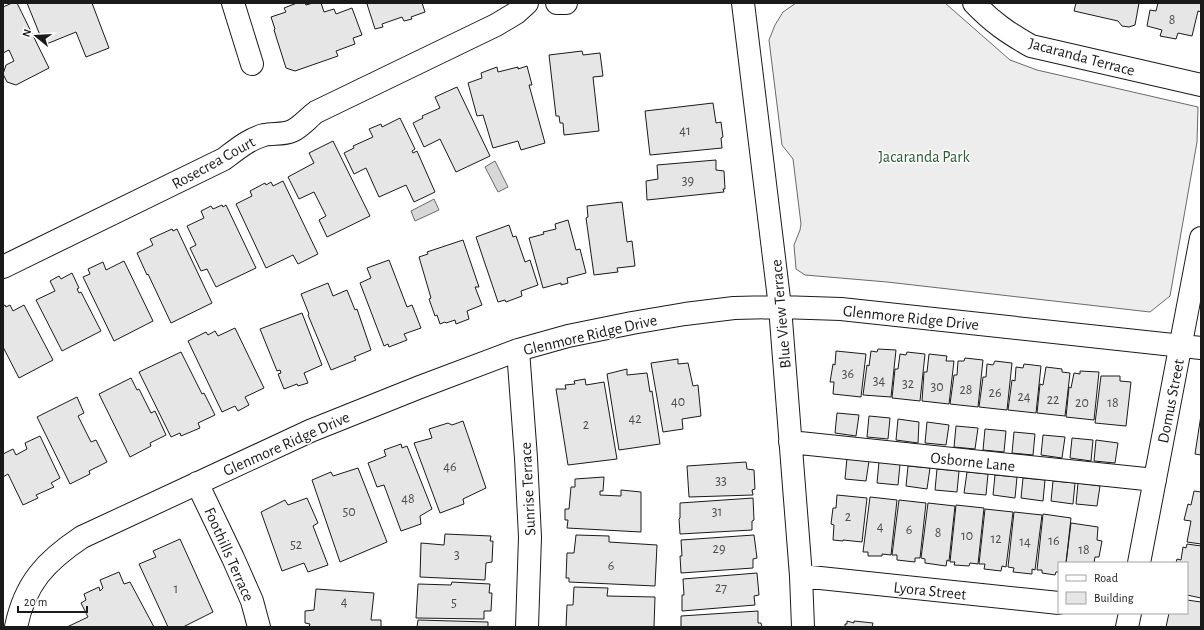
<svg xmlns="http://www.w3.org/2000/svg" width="1204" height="630" font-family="'Alegreya Sans',sans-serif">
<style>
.built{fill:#ededed;stroke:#6a6a6a}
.water{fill:#d7d7d7;stroke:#6a6a6a}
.building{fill:#e6e6e6;stroke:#1a1a1a}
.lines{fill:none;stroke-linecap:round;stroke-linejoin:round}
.minor-casing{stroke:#1a1a1a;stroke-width:24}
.minor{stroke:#fff;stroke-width:22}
.labels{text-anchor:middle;stroke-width:3;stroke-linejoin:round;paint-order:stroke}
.number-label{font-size:14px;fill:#4d4d4d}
.street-label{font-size:16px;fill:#1a1a1a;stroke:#fff}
.park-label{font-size:16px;fill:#2b5a34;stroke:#fff}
</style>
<rect width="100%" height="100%" fill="#fff"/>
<!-- built -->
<path class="built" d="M796,3h149l65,57 27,10 161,37 -1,35 -27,154 -20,16 -263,-30 -82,-7 -9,-6 -2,-24 6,-15 1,-6 -8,-65 -11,-14 -13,-105 6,-15 8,-13z"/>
<!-- water -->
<path class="water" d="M495,161l13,26 -10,5 -13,-25z
M434,199l5,11 -24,11 -4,-10z"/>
<!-- building -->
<path class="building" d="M12,3h5l32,65 -33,17 -9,-3 -4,-8 3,-9 8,-4 -5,-11 -6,3v-46z
M27,3h65l17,45 -23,9 -10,-25 -32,13z
M297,3h8l1,2 7,-2h8l3,9 10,-3 2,5 16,-6 10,27 -9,3 2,6 -19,7 2,5 -43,15 -9,-3 -12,-38 1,-1 -4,-12 15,-5 -2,-4z
M370,3h52l3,9 -14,5 1,2 -8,2 -2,-4 -20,7 1,3 -8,2 -8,-25z
M1076,3h63l-4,22 -6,2 -7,-1 -4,-5 -44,-10z
M1158,3h43v9l-3,-1 -6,25 -14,-3 -2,6 -16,-3 2,-6 -15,-4 3,-16 6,1z
M582,51l1,4 17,-2 3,23 -10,1 6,54 -35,4 -1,-12h-3l-1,-7h-3l-7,-61z
M527,66l5,19h-3l16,58 -24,7 -3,-9 -25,7 -10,-33 -6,1 -9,-33 14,-5 -1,-5 16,-6 1,5 20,-5v2z
M457,87l33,69 -34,16 -16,-33 -16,8 -11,-24 10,-5 -1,-2 18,-8 -5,-11z
M713,103l3,20 5,-1 2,15 -2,1 1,10 -72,7 -5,-44z
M400,118l15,31 -3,2 1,2 4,-2 18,41 -21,10 -8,-17 -27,12 -13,-29 -12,6 -10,-21 10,-5 -1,-2 20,-9 -4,-8 12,-5 1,3z
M333,141l37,75 -43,21 -8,-17 7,-4 -12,-24 -15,7 -11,-22 26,-14 -5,-10z
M716,160v10l8,1 1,18h-2l1,3 -77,8 -1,-19 12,-2 -1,-14z
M283,181l35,73 -20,10 -5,-9 -27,13 -30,-64 16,-8 -2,-5 15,-8 1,2 5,-3 2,4z
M622,202l5,40 5,-1 3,25 -18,2 1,4 -24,3 -8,-57 2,-1 -1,-11z
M222,205l1,2 3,-2 30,63 -40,19 -9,-18 -6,2 -11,-23 6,-3 -9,-19 17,-8 -3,-7 10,-5 2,3z
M568,220l8,30 4,-1 6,24 -19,5 1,5 -7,2v-2l-18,5 -14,-50 15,-4 -1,-2 13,-3 -1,-5z
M509,225l4,12 3,-1 9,26 5,-2 8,25 -17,6 1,5 -16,6 -1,-2 -7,2 -22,-65z
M172,229l1,2 4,-2 35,74 -41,20 -23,-49 -1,1 -10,-22 16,-8 -3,-6z
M463,240l16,47h-4l7,18 -15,6 2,8 -13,5 -1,-4 -9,3 -1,-1 -5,2 -3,-9 -2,1 -6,-17 2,-1 -12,-41 9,-3 -1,-2z
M389,260l18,47 5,-2 9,23 -17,6 3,6 -18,7 -1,-3 -4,2 -24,-63 11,-5 -4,-10z
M124,261l29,60 -39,20 -31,-64 7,-3 -2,-5 15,-7 3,8z
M72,273l7,15 -2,1 2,4 2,-1 20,39 -39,20 -26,-51 19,-9 -5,-10 9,-5 2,3z
M328,283l5,13 14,-6 8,20 2,-1 14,41 -17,7 2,3 -25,10 -23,-55 1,-1 -8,-20z
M5,305l1,2 4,-2 3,6 11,-6 29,55 -34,18 -16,-31v-41z
M302,313l20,52 -18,8 4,10 -10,3 -1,-2 -13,5 -6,-15 3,-1 -1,-3 -3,1 -17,-42z
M235,328l29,60 -19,9 4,8 -11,6 -3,-5 -13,6 -34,-71 18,-9 2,3 7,-4 3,5z
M878,349l18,1 -5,47 -28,-2 4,-30 2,1 2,-15 6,1z
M836,351l30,3 -5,43 -28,-3 1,-12h-4l3,-18 2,1z
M181,352l21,42 2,-1 11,22 -17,8 2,5 -19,8 -1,-3 -9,4 -32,-65z
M907,352l18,2 -5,47 -28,-3 3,-29h3l2,-15 6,1z
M929,354l18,2 -1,5h8l-5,43 -27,-3 2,-29h3z
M965,358l18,2 -5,47 -28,-3 4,-29h3l1,-14h6z
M678,359v5l10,-1 5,23 5,-1 3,31 -19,3 1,10 -20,3 -12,-69z
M995,361l17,2 -5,47 -28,-3 4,-30h3l1,-13 6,1z
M1024,364l17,2 -5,47 -28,-3 4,-30 3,1 1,-14 7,1z
M1046,367l16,2v3l8,1 -5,43 -28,-3 3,-29 3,1z
M627,369v6l20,-2 3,19 2,-1 8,53 -41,6 -12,-76z
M1080,371l19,1 -5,48 -28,-3 3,-30 2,1 3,-15 6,1z
M1101,376h19v5l11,1 -5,44 -31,-3z
M131,378l6,12 2,-1 12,24 4,-2 11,24 -16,8 1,3 -21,11 -31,-63z
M585,379l1,6 18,-3 13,77 -49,6 -12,-76h10l-1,-4 10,-1 -1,-3z
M77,397l7,16 -6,3 13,26 5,-2 11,22 -18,9 1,3 -20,10 -33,-67z
M837,413l22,2 -3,21 -21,-3z
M1201,415v40l-6,-1z
M869,416l21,2 -2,21 -21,-2z
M898,419l21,3 -1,21 -22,-3z
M463,421l23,67 -23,11 1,5 -24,9 -26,-70 18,-5 -3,-9 19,-6 4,2z
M927,422l22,3 -3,20 -21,-2z
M956,426l22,2 -3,21 -21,-2z
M985,429l21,2 -2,21 -21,-2z
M1014,432l21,2 -2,21 -21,-2z
M1043,435l22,2 -3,21 -21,-3z
M40,436l20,42 -9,5 3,4 -18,8 2,3 -15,7 -15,-31 -5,3v-23l10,-5 3,6 11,-6 -2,-6z
M1072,438l21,2 -2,21 -21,-3z
M1096,440l22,3 -3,20 -21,-2z
M401,444l1,4 5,-2 25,63 -12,7 1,8 -20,7 -17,-46 -7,2 -9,-24 18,-7 -2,-6z
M847,458l22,3 -3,20 -21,-2z
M746,462l1,7 7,1 1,19 -3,1 1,5 -64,2 -2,-31z
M879,462l21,2 -2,21 -21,-2z
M908,466l22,2 -3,21 -21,-3z
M358,468l29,74 -47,20 -28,-82 19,-8 2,4z
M937,469l22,2 -2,21 -22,-2z
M967,472l21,2 -2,21 -22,-2z
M995,475l22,2 -2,21 -22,-3z
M604,477l-1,14h-3v4l21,1v-6l20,2v40l-74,-4 1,-8h-3v-11h4l2,-22h4v-8z
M1023,478l22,2 -2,21 -22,-3z
M1053,481l22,2 -2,21 -22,-3z
M1078,483l22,3 -3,20 -21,-2z
M1194,491l7,1v52l-14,-2 4,-21 -7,-1 4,-16 3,1z
M837,495l30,3 -5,44 -19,-2v1l-10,-1 1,-15 -3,-1 2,-16h3z
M870,497l27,3 -6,55 -9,-1v2h-14v-4h-5z
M307,498l11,25 -5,3 15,39 -20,7 -4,-9 -22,8 -21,-59 24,-12 3,5z
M753,498l1,22 -2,1v9l-72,4 -1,-15 1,-1v-15z
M899,500l27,3 -6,55h-5v4l-18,-2v-5h-5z
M928,503l27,3 -6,55 -2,-1 -1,6 -21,-3v-4l-4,-1z
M956,505l28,3 -6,56 -8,-1 -1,3 -15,-1 1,-3h-5z
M985,509l28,3 -7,55 -4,-1 -1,5 -17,-2 1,-5h-6z
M1014,512l28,3 -7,55 -3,-1v5l-19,-2 1,-4 -6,-1z
M1043,514l28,4 -5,45h-7v9h-3l-1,3 -13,-2v-3h-5z
M1071,523l27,4 -1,13 5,1 -3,16h-4l-1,6h-28z
M445,534l46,2 -1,5h3l-1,21 -6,1 -1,17 -65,-3 1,-34 23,2z
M576,535l33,1v6l48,3 -2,41 -86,-4v-4h-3l1,-25h7z
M754,535l3,23 -4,1v9l-72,5 -1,-17h2l-1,-16z
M180,539l33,73 -30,15h-15l-29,-63 17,-7 -3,-6z
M1187,544l14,2v52l-14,-3v-32h-11l1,-4 4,1 2,-13 3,1z
M119,572l5,12 6,-2 24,45h-87l21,-10 -7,-14 5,-3 -2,-6 15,-7 1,4 3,-3 -3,-8z
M757,573l2,22 -5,1 1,9 -73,6v-16h2l-1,-16z
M452,582l38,2 -1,9h3l-1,18h-7v8l-68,-1 2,-34 33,1z
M574,587l34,1 -1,8 48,1 -1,30h-88l1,-22h6z
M316,589l58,4 -3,27h10v7h-72l1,-3 -5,-1v-12l9,-1z
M1187,600l14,2v25h-35l3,-14h18z
M758,611v12h3l1,4h-81v-11z
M418,620l70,2v5h-71z
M847,621l7,2v-2l19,2 -1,4h-27v-3h2z"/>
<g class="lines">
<defs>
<path id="minor" d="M233,3l19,61
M557,3h9
M743,3l37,304 21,269 2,51
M974,3c18,19 34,30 57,43l170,39
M3,267l221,-108c12,-9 25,-20 40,-24 9,-2 19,0 28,-4 9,-4 16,-13 24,-19l180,-87 20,-12 11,-10
M518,350l8,108 4,79 -3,90
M790,442l365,38
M197,483l36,75 19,43 7,26
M1139,563l62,-325
M801,576l258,27
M16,627c9,-44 30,-66 66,-90l228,-106 110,-44 98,-37 50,-14 64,-13 53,-9 49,-6 46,-1 61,2 360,39
M1127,627l3,-14"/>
</defs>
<!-- minor casing -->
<use href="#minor" class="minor-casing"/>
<!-- minor -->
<use href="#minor" class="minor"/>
</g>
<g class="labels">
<!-- number labels -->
<g class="number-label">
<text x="1172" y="24">8</text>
<text x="685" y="135">41</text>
<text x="688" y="185">39</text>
<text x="848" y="378">36</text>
<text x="879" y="385">34</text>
<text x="908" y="388">32</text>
<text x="937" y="391">30</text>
<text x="966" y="394">28</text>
<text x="995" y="397">26</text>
<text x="1024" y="401">24</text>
<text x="1053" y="404">22</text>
<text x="678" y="406">40</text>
<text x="1082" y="407">20</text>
<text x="1113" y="407">18</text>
<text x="635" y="423">42</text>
<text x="586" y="429">2</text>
<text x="450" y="471">46</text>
<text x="721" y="485">33</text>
<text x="408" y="503">48</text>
<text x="349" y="516">50</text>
<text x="717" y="516">31</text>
<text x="848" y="521">2</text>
<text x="880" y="531">4</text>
<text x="909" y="534">6</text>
<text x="938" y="537">8</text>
<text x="967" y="540">10</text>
<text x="996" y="543">12</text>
<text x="1054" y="545">16</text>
<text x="1025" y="546">14</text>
<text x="296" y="549">52</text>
<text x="719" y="553">29</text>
<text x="1084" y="554">18</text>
<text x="457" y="559">3</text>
<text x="611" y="570">6</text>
<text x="721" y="592">27</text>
<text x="176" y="593">1</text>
<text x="344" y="606">4</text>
<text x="454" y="607">5</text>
</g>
<!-- street labels -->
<g class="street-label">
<text transform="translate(1082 56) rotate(15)" y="6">Jacaranda Terrace</text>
<text transform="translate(213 162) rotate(-29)" y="6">Rosecrea Court</text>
<text transform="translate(780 314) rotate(-95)" y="6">Blue View Terrace</text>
<text transform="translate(911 317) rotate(6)" y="6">Glenmore Ridge Drive</text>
<text transform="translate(590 334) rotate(-13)" y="6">Glenmore Ridge Drive</text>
<text transform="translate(1170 401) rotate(-79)" y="6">Domus Street</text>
<text transform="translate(286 443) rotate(-24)" y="6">Glenmore Ridge Drive</text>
<text transform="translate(973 461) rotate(6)" y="6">Osborne Lane</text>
<text transform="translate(527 489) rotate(-93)" y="6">Sunrise Terrace</text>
<text transform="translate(230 554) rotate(66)" y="6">Foothills Terrace</text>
<text transform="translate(930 590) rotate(6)" y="6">Lyora Street</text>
</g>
<!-- park labels -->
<g class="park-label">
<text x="924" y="162">Jacaranda Park</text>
</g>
</g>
<!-- border -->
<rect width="1204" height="630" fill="none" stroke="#1a1a1a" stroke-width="8"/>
<!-- legend -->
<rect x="1058" y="562" width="130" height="52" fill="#ffffff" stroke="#a3a3a3"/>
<rect x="1066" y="575" width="20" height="6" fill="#ffffff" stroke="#a3a3a3"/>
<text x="1094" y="582" font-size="12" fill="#1a1a1a">Road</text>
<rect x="1066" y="592" width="20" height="12" fill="#e6e6e6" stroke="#a3a3a3"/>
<text x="1094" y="602" font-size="12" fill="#1a1a1a">Building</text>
<!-- north arrow -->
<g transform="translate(36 36) rotate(288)" stroke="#ffffff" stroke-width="3" paint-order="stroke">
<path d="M0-3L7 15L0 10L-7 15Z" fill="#1a1a1a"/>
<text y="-6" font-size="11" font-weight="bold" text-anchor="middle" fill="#1a1a1a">N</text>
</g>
<!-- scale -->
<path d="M18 606v6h69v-6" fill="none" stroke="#1a1a1a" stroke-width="2"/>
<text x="24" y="606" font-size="12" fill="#1a1a1a" stroke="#ffffff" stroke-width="3" paint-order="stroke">20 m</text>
</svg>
